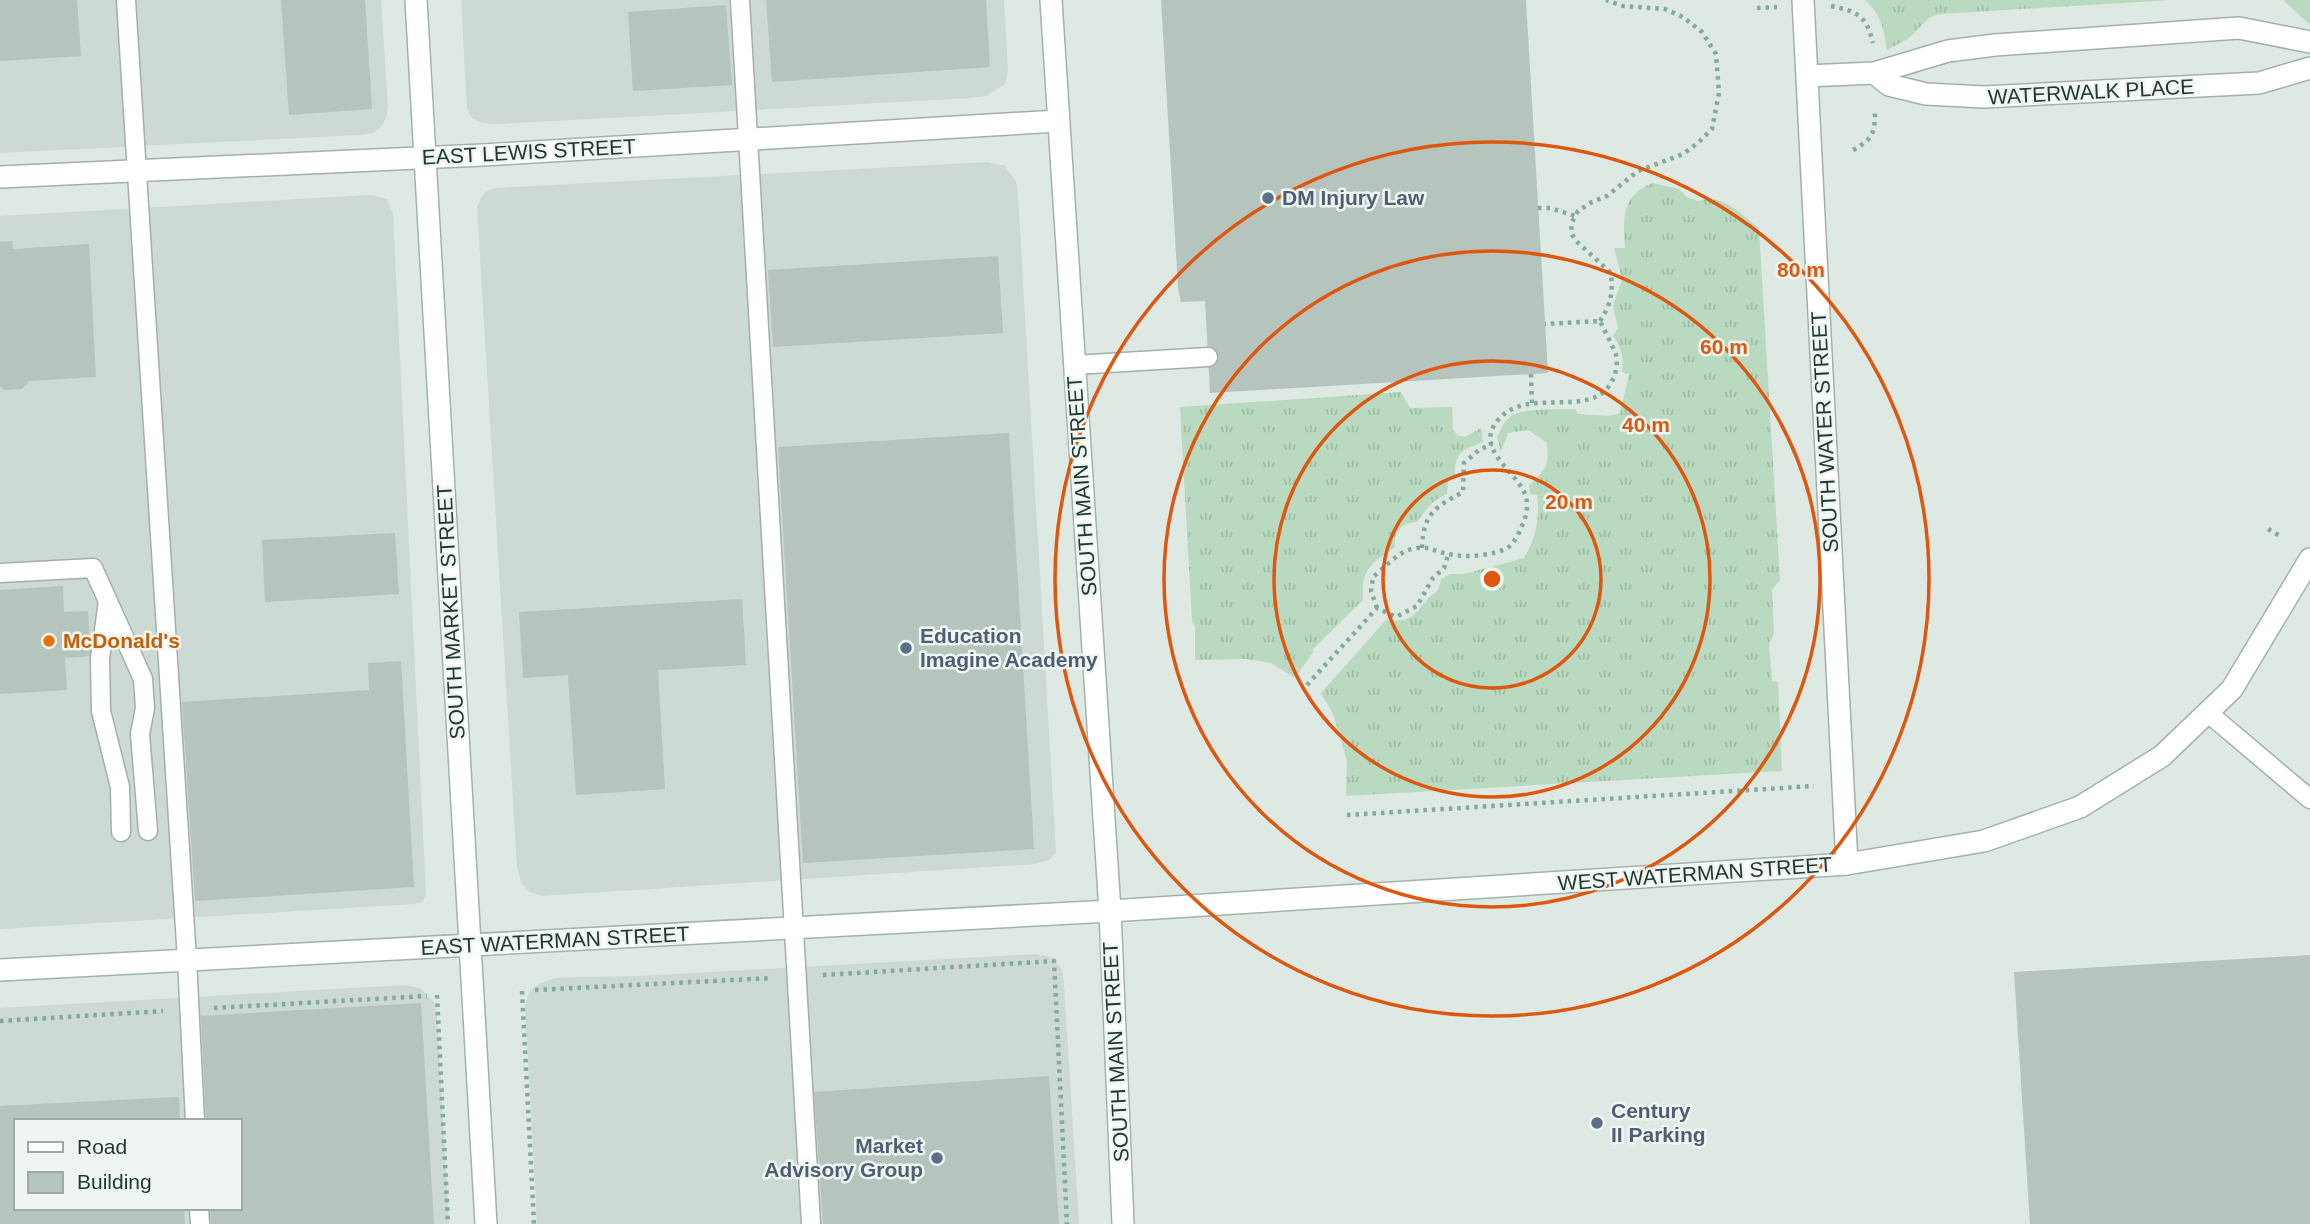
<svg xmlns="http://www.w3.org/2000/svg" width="2310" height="1224" font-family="Helvetica,sans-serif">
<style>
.built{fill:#cdd9d3;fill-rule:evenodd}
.grass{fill:url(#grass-tufts)}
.building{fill:#b5c4bd}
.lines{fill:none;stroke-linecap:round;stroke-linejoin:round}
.lane-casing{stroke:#a2b0ab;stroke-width:21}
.street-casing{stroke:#a2b0ab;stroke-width:24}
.secondary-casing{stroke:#9fb4ac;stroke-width:24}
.path{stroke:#81ab9c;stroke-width:4.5;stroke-dasharray:3.5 5;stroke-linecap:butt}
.lane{stroke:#fff;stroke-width:18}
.street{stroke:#fff;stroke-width:21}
.secondary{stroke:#fff;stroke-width:21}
.ring{fill:none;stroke:#de570e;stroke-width:3.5}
.service-dot{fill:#5c6f8a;stroke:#eff6f2;stroke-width:2.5}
.food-dot{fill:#e8710a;stroke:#eff6f2;stroke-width:2.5}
.labels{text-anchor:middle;stroke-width:5;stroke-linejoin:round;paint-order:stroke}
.street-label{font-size:21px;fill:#213831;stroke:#eff6f2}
.service-label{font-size:21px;font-weight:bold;fill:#4e5e75;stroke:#eff6f2;text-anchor:start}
.food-label{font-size:21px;font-weight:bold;fill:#c56008;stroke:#eff6f2;text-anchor:start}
.centre{fill:#de570e;stroke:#eff6f2;stroke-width:3.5}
.ring-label{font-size:21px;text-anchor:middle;font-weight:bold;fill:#de570e;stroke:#eff6f2;stroke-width:5;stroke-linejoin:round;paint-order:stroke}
</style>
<defs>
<pattern id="grass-tufts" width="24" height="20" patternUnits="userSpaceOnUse" patternTransform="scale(1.75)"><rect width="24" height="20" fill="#b9dac0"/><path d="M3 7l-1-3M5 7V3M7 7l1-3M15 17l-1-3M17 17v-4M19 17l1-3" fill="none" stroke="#9fbca5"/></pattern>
</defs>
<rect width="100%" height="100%" fill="#dfe9e4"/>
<!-- built -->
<path class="built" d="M0,0h381l7,107 -2,11 -5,9 -9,6 -13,2 -359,18z
M461,0h543l4,71 -3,13 -19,12 -16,2 -470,26 -18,-1 -10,-5 -5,-10z
M988,162l17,4 12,18 1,11 38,658 -7,7 -14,4 -493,32 -12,-4 -9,-10 -4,-15 -40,-660 4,-10 6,-6 9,-3z
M370,195l17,4 6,15 33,681 -4,7 -8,2 -414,25v-713z
M1036,954l12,2 9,7 5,7 2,14 15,240h-542l-12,-220 5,-13 10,-8 15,-5 19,-1 63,-1z
M406,985l14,3 14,14 3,13 12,209h-449v-216zM16,1121h224v87h-224z"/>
<!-- grass -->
<path class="grass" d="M1865,0h307l-231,14 -11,3 -22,22 -21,11c-3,-20 -6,-36 -22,-50z
M2283,0h27v24h-1z
M1653,183l26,6 8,8 11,4c25,-9 42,13 61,27l21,352 -8,10 2,43 -5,11 3,37 6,1 4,89 -436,25 1,-35 -14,-47 -12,-21 65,-73c22,3 27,-3 40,-19 9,-12 11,-2 15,-22l9,-5h14l60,-16c12,-20 16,-39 13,-63l-7,-1 -1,-9c17,-16 20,-18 18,-42l-19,-13 -20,3 -7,18 -4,-14c3,-6 6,-14 12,-19 10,-11 51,-8 67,-9l1,5 32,2 11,-3 9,-39 -7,-2c2,-15 0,-23 -9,-36l5,-8 -5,-22 9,-27 -8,-31h11c-2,-29 -4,-53 28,-65z
M1401,392l9,16 42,-1 1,22 4,6 8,2 16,-9 2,14c-21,8 -29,11 -28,35l-7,4 -1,13c-14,6 -21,15 -30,28 -15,0 -24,10 -22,25 -25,18 -34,21 -32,53l-51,50 2,1 -19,27 -24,-15 -25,-4 -51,1v-34l-3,-5 -12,-214z"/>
<!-- building -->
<path class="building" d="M0,0h77l4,56 -81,5z
M281,0h84l7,109 -83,6z
M766,0h220l4,67 -218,15z
M1161,0h365l22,373 -338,20 -5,-92 -24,1 -3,-14z
M726,5l6,80 -99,6 -5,-79z
M12,241l1,8 76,-5 7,133 -67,4 -7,8 -18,1 -4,-4v-144z
M998,256l5,77 -230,14 -5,-77z
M1009,433l25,416 -231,14 -25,-416z
M395,533l4,61 -134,8 -3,-62z
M63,586l1,26 24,-1 3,45 -26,2 2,32 -67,4v-104z
M742,599l4,66 -88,5 7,119 -89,6 -8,-120 -45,3 -4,-66z
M401,661l13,226 -219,14 -13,-199 187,-12 -1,-27z
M2310,955v269h-280l-16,-252z
M421,1003l13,221h-223l-1,-16h30v-87h-34l-5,-105z
M1049,1076l10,148h-236l-9,-132z
M179,1097l1,24h-164v87h168l1,16h-185v-118z"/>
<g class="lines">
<defs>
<path id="lane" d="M126,0l61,960 8,161
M740,0l71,1224
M1074,365l134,-8
M0,573l93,-5 50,111 2,29 -5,26 8,97
M108,601l-8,58 1,52 19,76 1,45
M2207,712l103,87
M199,1208l1,16"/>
<path id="street" d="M1803,0l44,864
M1874,73l15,12 37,9 58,3 275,-14 51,-15
M1807,76l67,-3 74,-22 47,-6 244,-17 71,14
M0,177l483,-22 575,-34"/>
<path id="secondary" d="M416,0l70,1224
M1051,0l59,911 13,313
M0,970l1110,-59 737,-47 137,-23 96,-34 82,-51 70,-67 78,-130"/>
</defs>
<!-- lane casing -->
<use href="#lane" class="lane-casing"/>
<!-- street casing -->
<use href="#street" class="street-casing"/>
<!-- secondary casing -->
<use href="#secondary" class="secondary-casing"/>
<!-- path -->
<path class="path" d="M1831,6c27,6 35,9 42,37
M1757,8l20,-1
M1853,150c20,-11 22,-17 22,-39
M1538,208h12l25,8
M1600,321c11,-16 13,-29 11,-48l-36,-33 -4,-8 1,-10 6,-11 14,-9 15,-6 31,-25 45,-17 16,-12 13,-13 7,-36 -3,-39 -14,-22 -19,-15 -18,-8 -42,-3 -17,-6
M1531,374l1,29
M2268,529l14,8
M1422,548c1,-34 13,-41 41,-56l1,-29 15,-13 13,-6
M1377,608l-6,-17 2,-14c11,-9 25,-25 39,-28 16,-4 21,2 36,5 15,4 49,2 62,-8 6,-6 10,-15 13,-23 4,-8 5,-17 3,-26 -6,-24 -54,-47 -28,-77 29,-35 94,1 114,-39 4,-7 6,-18 4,-26 -4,-11 -11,-23 -16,-34l-55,3
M1307,685l70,-77 19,9 21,-11 16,-28 11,-10 4,-13
M1347,815l467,-29
M823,975l231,-14 13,263
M535,990l237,-12
M522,991l12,233
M437,995l11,229
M214,1008l213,-12
M0,1021l163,-10"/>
<!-- lane -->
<use href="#lane" class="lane"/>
<!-- street -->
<use href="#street" class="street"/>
<!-- secondary -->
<use href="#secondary" class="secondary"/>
</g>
<!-- distance rings -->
<g class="ring">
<circle cx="1492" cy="579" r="109"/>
<circle cx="1492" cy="579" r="218"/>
<circle cx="1492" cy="579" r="328"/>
<circle cx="1492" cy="579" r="437"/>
</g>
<!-- markers -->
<g class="service-dot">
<circle cx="1268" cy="198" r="7"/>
<circle cx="906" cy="648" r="7"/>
<circle cx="1597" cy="1123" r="7"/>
<circle cx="937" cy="1158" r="7"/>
</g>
<circle class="food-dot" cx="49" cy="641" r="7"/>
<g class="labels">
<!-- street labels -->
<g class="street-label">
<text transform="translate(2091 92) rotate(-3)" y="7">WATERWALK PLACE</text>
<text transform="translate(529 152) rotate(-3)" y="7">EAST LEWIS STREET</text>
<text transform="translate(1825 432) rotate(-93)" y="7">SOUTH WATER STREET</text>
<text transform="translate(1082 486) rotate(-94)" y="7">SOUTH MAIN STREET</text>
<text transform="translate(451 612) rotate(-93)" y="7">SOUTH MARKET STREET</text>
<text transform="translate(1695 874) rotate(-4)" y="7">WEST WATERMAN STREET</text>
<text transform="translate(555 941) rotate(-3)" y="7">EAST WATERMAN STREET</text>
<text transform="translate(1116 1052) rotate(-93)" y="7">SOUTH MAIN STREET</text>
</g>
<!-- service labels -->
<g class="service-label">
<text x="1282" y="205">DM Injury Law</text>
<text x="920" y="643">Education<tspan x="920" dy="24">Imagine Academy</tspan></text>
<text x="1611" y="1118">Century<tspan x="1611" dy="24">II Parking</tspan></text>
<text x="923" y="1153" text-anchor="end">Market<tspan x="923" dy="24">Advisory Group</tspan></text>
</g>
<!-- food labels -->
<g class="food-label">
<text x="63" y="648">McDonald's</text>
</g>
</g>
<circle cx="1492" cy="579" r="10" class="centre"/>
<g class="ring-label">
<text x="1801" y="277">80 m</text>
<text x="1724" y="354">60 m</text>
<text x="1646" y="432">40 m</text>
<text x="1569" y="509">20 m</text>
</g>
<!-- legend -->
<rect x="14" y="1119" width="228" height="91" fill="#eff6f2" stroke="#9daaa5" stroke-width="2"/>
<rect x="28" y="1142" width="35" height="10" fill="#ffffff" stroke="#9daaa5" stroke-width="2"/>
<text x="77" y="1154" font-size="21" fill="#213831">Road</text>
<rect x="28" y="1172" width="35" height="21" fill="#b5c4bd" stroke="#9daaa5" stroke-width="2"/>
<text x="77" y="1189" font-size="21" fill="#213831">Building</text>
</svg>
